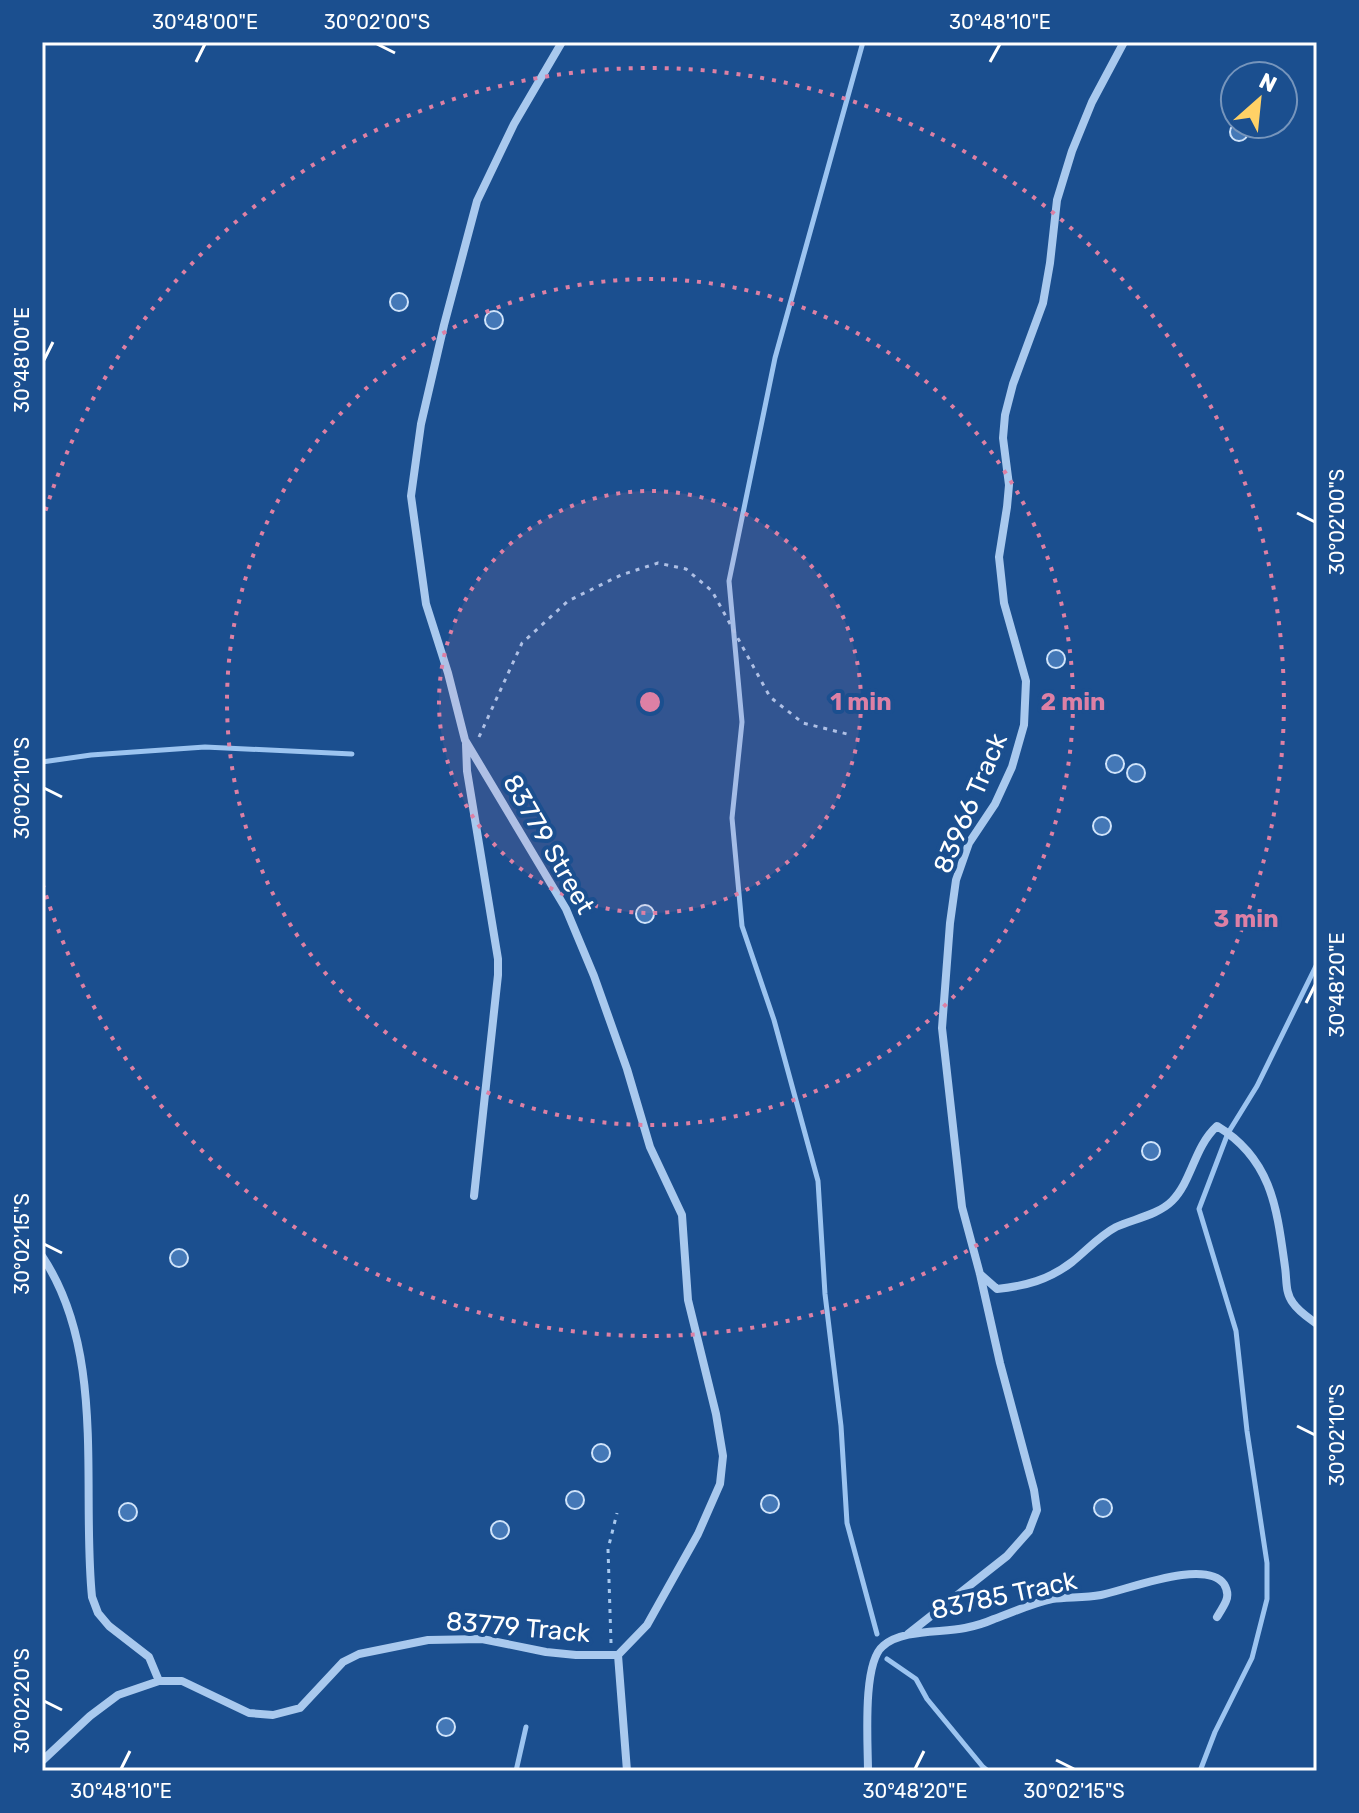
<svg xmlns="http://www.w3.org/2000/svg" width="1359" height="1813" font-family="Rubik,sans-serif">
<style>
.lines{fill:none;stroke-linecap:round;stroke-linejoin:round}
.stream{stroke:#9cc4f0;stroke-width:5}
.building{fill:#4478b7;stroke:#cfe3fa;stroke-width:2}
.path{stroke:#a9c9ee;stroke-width:3;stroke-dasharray:4 6;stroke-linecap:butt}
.street{stroke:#a9c9ee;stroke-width:8}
.ticks{fill:none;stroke:#fff;stroke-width:3}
.ring{fill:none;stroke:#dd80a5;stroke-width:4;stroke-dasharray:4 8}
.labels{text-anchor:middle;stroke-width:8;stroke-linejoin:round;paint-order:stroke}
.street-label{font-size:26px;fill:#fff;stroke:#1b4f8f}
.centre{fill:#dd80a5;stroke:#1b4f8f;stroke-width:4}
.ring-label{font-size:24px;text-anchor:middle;font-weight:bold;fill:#dd80a5;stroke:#1b4f8f;stroke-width:8;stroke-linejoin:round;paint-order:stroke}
.neatline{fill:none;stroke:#fff;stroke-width:3}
.ticks-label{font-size:20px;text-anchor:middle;fill:#fff}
</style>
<rect width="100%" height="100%" fill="#1b4f8f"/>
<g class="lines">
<!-- stream -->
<path class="stream" d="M863,42l-88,316 -46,223 13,141 -10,96 10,108 32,94 44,161 7,113 16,132 6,97 30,111
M42,762l49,-7 114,-8 147,7
M887,1659l29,20 11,20 56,68 5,4
M516,1771l10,-44
M1200,1771l15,-39 37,-74 15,-59v-36l-20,-132 -11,-100 -37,-122 29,-76 29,-47 60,-122"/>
</g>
<!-- building -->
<path class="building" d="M1230 132a9 9 0 1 1 18 0a9 9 0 1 1-18 0Z
M390 302a9 9 0 1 1 18 0a9 9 0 1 1-18 0Z
M485 320a9 9 0 1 1 18 0a9 9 0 1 1-18 0Z
M1047 659a9 9 0 1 1 18 0a9 9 0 1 1-18 0Z
M1106 764a9 9 0 1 1 18 0a9 9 0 1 1-18 0Z
M1127 773a9 9 0 1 1 18 0a9 9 0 1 1-18 0Z
M1093 826a9 9 0 1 1 18 0a9 9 0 1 1-18 0Z
M636 914a9 9 0 1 1 18 0a9 9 0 1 1-18 0Z
M1142 1151a9 9 0 1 1 18 0a9 9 0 1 1-18 0Z
M170 1258a9 9 0 1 1 18 0a9 9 0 1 1-18 0Z
M592 1453a9 9 0 1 1 18 0a9 9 0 1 1-18 0Z
M566 1500a9 9 0 1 1 18 0a9 9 0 1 1-18 0Z
M761 1504a9 9 0 1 1 18 0a9 9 0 1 1-18 0Z
M1094 1508a9 9 0 1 1 18 0a9 9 0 1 1-18 0Z
M119 1512a9 9 0 1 1 18 0a9 9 0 1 1-18 0Z
M491 1530a9 9 0 1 1 18 0a9 9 0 1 1-18 0Z
M437 1727a9 9 0 1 1 18 0a9 9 0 1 1-18 0Z"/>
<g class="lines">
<!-- path -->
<path class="path" d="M479,737l43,-94 46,-42 53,-26 37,-12 28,6 26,22 58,106 33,26 48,12
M611,1643l-3,-94 9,-36"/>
<!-- street -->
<path class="street" d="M562,42l-48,82 -37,77 -33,124 -23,99 -10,72 15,108 22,69 17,67 101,169 28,67 33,93 23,78 32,68 6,85 28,114 7,42 -3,28 -22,50 -51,91 -29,30
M466,744l1,27 31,188v16l-24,221
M42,1256c65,97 39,231 50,341l6,16 11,13 40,31 10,24
M980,1274l17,15c28,-3 52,-9 75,-27 14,-11 27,-26 44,-35 17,-8 42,-12 56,-26 20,-20 22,-54 45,-75 55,33 60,83 68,141 2,13 0,26 8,36 6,9 16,15 24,21
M908,1634l99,-78 22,-25 8,-21 -3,-20 -34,-127 -20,-89 -18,-67 -20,-179 8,-105 6,-43 13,-37 26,-39 17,-37 12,-42 2,-44 -22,-78 -5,-46 8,-50 2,-22 -6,-47 2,-23 8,-31 30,-81 7,-40 7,-63 15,-49 20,-49 32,-60
M618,1655l9,116
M42,1761l48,-45 28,-21 41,-14h23l67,32 24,2 27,-7 43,-46 16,-8 69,-14 54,-1 64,13 30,3h42
M868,1771c0,-27 -6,-108 15,-125 19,-17 58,-13 82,-18 10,-2 20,-5 29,-9 20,-7 38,-16 58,-20 16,-2 33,-1 49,-4 26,-5 104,-37 123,-11 3,5 5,10 2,17 -2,5 -6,11 -9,16"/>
</g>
<!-- ticks -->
<path class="ticks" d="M377,44l18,9M196,62l9,-18M990,62l10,-18M44,360l9,-18M1297,513l18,9M44,788l18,9M1306,1003l9,-18M44,1244l18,9M1297,1426l18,9M44,1701l18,9M1056,1760l18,9M121,1769l9,-18M915,1769l9,-18"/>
<!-- distance rings -->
<circle cx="650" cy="702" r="211" fill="#dd80a5" fill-opacity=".12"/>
<g class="ring">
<circle cx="650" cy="702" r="211"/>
<circle cx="650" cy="702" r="423"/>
<path d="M42 522A634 634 0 1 1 42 882"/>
</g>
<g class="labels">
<!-- street labels -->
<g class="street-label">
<text transform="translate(970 803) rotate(-67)" y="9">83966 Track</text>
<text transform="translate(549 844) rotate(60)" y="9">83779 Street</text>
<text transform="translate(1004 1595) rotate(-12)" y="9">83785 Track</text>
<text transform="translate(518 1627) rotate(5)" y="9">83779 Track</text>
</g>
</g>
<circle cx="650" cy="702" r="12" class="centre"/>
<g class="ring-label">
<text x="861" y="710">1 min</text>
<text x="1073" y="710">2 min</text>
<text x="1246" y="927">3 min</text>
</g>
<!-- border -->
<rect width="1359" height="1813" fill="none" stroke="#1b4f8f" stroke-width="88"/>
<!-- north arrow -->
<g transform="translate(1259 100) rotate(27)"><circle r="38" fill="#1b4f8f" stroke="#7695bc" stroke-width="2"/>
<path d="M0-6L14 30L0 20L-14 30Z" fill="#ffd166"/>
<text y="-12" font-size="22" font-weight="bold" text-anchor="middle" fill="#ffffff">N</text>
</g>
<rect x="44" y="44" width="1271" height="1725" class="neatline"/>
<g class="ticks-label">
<text x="205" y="29">30°48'00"E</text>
<text x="377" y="29">30°02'00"S</text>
<text x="1000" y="29">30°48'10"E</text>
<text transform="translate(22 360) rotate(-90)" y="7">30°48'00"E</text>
<text transform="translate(1337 522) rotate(-90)" y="7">30°02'00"S</text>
<text transform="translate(22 788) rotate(-90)" y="7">30°02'10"S</text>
<text transform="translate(1337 985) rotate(-90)" y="7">30°48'20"E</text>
<text transform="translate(22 1244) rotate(-90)" y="7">30°02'15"S</text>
<text transform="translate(1337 1435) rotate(-90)" y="7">30°02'10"S</text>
<text transform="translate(22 1701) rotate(-90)" y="7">30°02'20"S</text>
<text x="121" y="1798">30°48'10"E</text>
<text x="915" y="1798">30°48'20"E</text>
<text x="1074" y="1798">30°02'15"S</text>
</g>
</svg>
